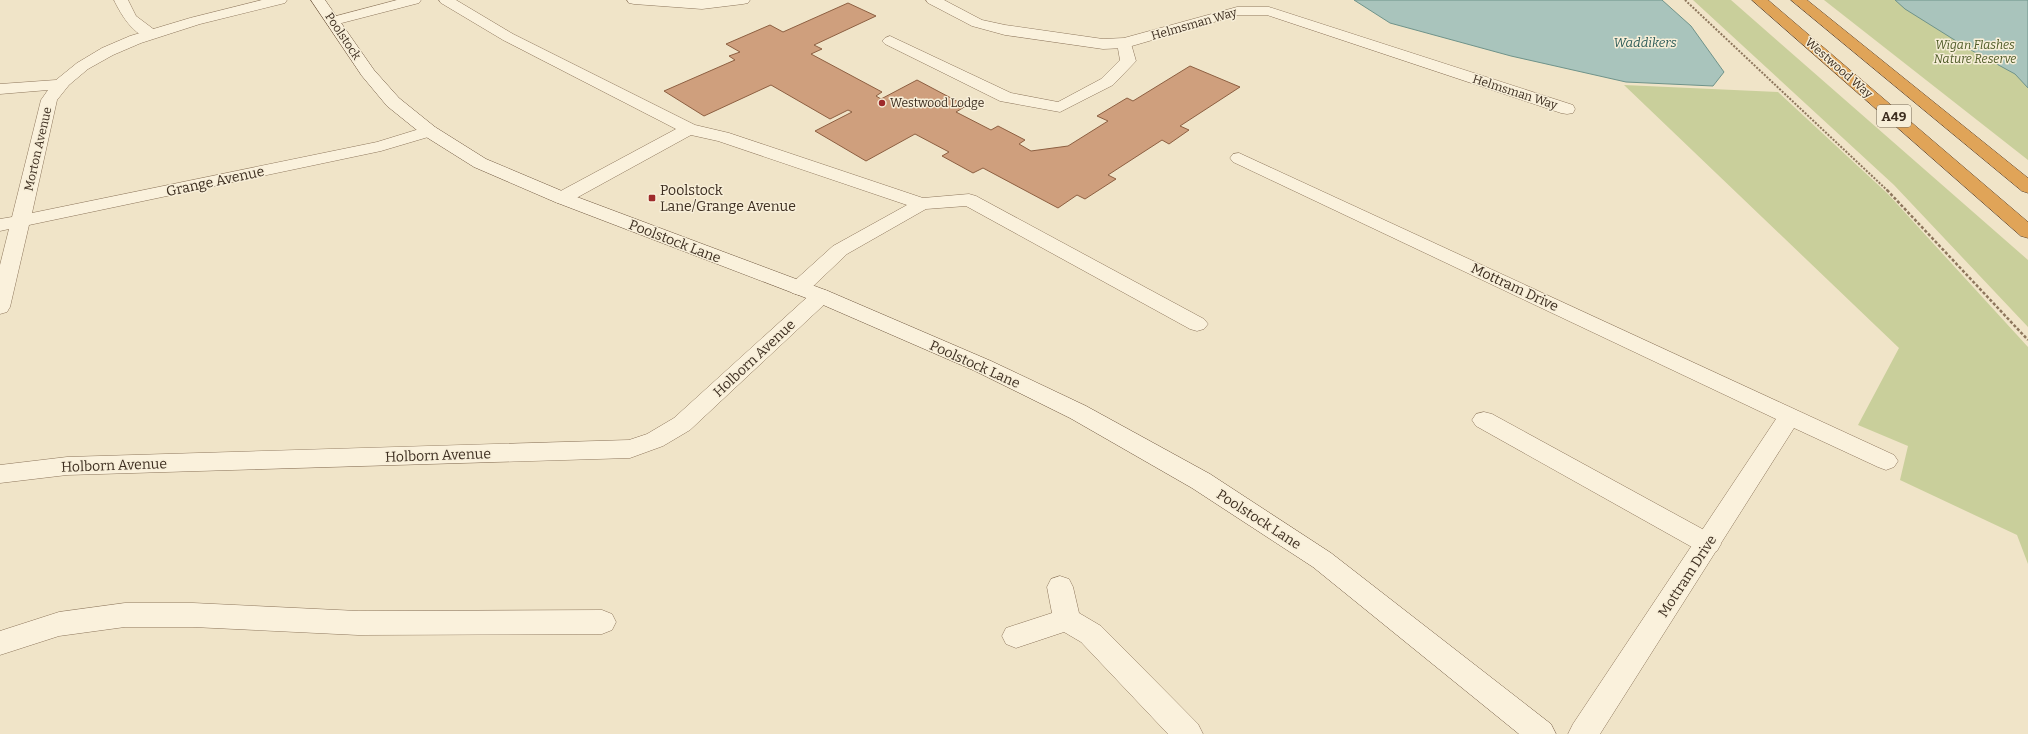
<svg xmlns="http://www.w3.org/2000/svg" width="2028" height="734" font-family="Bitter,serif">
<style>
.green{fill:#c9cf9b}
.water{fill:#a9c4bc;stroke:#6f938a}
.building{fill:#cf9f7d;stroke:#8d5f41}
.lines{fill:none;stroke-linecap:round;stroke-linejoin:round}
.lane-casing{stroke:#8d765c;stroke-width:1}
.street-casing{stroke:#8d765c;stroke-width:1}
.secondary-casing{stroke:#6f573f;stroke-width:1}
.highway-casing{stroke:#5b4430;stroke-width:1}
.path-far1{stroke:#8d765c;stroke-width:2;stroke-dasharray:2 1.5;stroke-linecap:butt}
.path{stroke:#8d765c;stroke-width:2.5;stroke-dasharray:3 2;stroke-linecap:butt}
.lane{fill:#faf1dc;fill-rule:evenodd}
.street{fill:#faf1dc;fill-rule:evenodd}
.secondary{fill:#faf1dc;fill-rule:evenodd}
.highway{fill:#e0a458;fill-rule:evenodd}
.poi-dot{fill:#9e2a2b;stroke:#f7eed8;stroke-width:1.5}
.labels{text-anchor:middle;stroke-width:3;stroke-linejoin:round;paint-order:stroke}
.far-street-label{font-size:12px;fill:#3d2e20;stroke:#f7eed8}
.far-park-label{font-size:12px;font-style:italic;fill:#4d5a26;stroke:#f7eed8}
.far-poi-label{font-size:12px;fill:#3d2e20;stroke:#f7eed8;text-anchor:start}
.far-water-label{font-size:13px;font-style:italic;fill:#2f5d5a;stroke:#f7eed8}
.shield{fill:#f7eed8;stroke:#756857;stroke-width:1}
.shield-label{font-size:13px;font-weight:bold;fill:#3d2e20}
.street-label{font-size:14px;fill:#3d2e20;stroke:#f7eed8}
.poi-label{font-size:14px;fill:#3d2e20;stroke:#f7eed8;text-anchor:start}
</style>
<rect width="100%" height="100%" fill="#f0e4c8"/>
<!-- green -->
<path class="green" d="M1693,0h38l297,260v67l-134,-142z
M1824,0h204v160z
M1624,85l154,7 110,102 140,153v217l-11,-29 -117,-55 8,-34 -50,-21 41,-77z"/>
<!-- water -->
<path class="water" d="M1354,0h308l29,26 33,46 -11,14 -87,-4 -115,-26 -121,-33z
M1895,0h133v88l-13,-14 -46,-25 -64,-40z"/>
<!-- building -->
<path class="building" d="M848,3l28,13 -62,29 8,4 -11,5 71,38 -6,4 5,3 36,-19 49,26 -10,6 35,18 7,-4 27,14 -6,4 12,7 37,-5 40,-25 -11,-5 30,-18 6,3 57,-35 50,21 -60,39 9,4 -20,14 -7,-4 -54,35 8,4 -31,20 -8,-4 -19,13 -75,-40 -10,5 -31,-17 7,-4 -34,-18 -49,27 -51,-30 37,-19 -4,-2 -18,9 -59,-34 -67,31 -40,-25 71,-31 -6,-4 11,-4 -14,-8 44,-19 13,7z"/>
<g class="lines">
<defs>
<path id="lane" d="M114,0h14l8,16 20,15 3,3 -3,3c-19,5 -35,-22 -42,-37z
M439,0h17l57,34 182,91 34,8 194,65 46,-4 7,2 228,123 4,5 -4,5 -7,2 -7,-2 -224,-123 -40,3 -79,45 -41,39 -7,2 -7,-2 -3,-5 3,-5 41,-37 74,-41 -189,-64 -27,-6 -122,67 -7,2 -7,-2 -2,-4 2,-4 121,-65 -173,-89 -62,-37z
M890,36l121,57 47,9 43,-23 19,-19 -3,-17 3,-3h10l6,21 -23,24 -53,27 -60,-11 -115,-57 -3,-3 3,-3z
M1484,412l8,2 225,123 4,7 -4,7 -9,3 -9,-3 -223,-125 -4,-6 4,-6z
M1060,576l9,3 4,8 6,26 22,13 97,98 5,10h-35l-87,-92 -17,-10 -48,16 -10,-4 -4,-8 4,-8 46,-15 -5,-26 4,-8z
M125,603h68l165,8 244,-1 10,4 4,8 -4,8 -10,4 -244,1 -165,-8h-68l-66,9 -59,19v-24l59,-19z"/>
<path id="street" d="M262,0h25l-2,3 -85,21 -59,19 -28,12 -25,14 -19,16 -12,15 -25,113 345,-71 52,-16 6,1 3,4 -3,4 -54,16 -352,74 -19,82 -3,5 -7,2v-49l9,-36 -9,2v-12l12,-2 29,-117 7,-10 -48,4v-10l56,-4 21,-17 25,-15 28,-12 60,-18z
M397,0h24l-2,3 -85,22 -5,-1 -2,-3 2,-3z
M627,0h123l-2,3 -5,1 -41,5 -68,-5 -5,-1z
M926,0h18l38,20 23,5 98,14 21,-1 113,-31h32l304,98 2,4 -2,4 -6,1 -6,-1 -294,-98h-29l-113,33 -22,1 -98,-14 -33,-9 -44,-23z
M1239,153l655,302 4,6 -4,6 -8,3 -8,-3 -84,-39 -194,306h-32l5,-10 203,-305 -543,-257 -3,-4 3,-4z
M821,289l7,2 3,5 -3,5 -138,129 -27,16 -33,12 -563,17 -67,8v-18l67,-8 562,-17 18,-6 27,-16 140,-127z"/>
<path id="secondary" d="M311,0h14l49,70 25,28 36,29 51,32 83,35 259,97 163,70 95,45 124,68 121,79 220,171 5,10h-37l-206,-167 -121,-79 -122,-70 -95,-47 -161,-70 -259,-99 -81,-35 -51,-32 -36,-29 -25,-30z"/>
<path id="highway" d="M1752,0h16l260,222v16l-7,-2z
M1791,0h16l221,178v15l-6,-2z"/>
</defs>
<!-- lane casing -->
<use href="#lane" class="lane-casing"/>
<!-- street casing -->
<use href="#street" class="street-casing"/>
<!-- secondary casing -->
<use href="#secondary" class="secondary-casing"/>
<!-- highway casing -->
<use href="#highway" class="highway-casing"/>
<!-- path-far1 -->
<path class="path-far1" d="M1685,0l203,191"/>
<!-- path -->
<path class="path" d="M1887,190l141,150"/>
<!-- lane -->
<use href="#lane" class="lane"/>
<!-- street -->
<use href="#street" class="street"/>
<!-- secondary -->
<use href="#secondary" class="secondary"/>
<!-- highway -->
<use href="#highway" class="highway"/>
</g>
<!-- markers -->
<g class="poi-dot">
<circle cx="882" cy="103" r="4"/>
<rect x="648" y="194" width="8" height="8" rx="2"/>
</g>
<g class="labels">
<!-- far-street labels -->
<g class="far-street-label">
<text transform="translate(1194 24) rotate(-16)" y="4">Helmsman Way</text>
<text transform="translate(343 36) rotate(56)" y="4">Poolstock</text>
<text transform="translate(1839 68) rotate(41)" y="4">Westwood Way</text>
<text transform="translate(1515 92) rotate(18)" y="4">Helmsman Way</text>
<text transform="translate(38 149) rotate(-77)" y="4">Morton Avenue</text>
</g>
<!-- far-park labels -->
<g class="far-park-label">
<text x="1975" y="49">Wigan Flashes<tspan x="1975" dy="14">Nature Reserve</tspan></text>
</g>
<!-- far-poi labels -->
<g class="far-poi-label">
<text x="890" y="107">Westwood Lodge</text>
</g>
<!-- far-water labels -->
<g class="far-water-label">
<text x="1645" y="47">Waddikers</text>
</g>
<!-- shield labels -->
<rect class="shield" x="1877" y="105" width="34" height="22" rx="3"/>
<g class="shield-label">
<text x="1894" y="121">A49</text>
</g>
<!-- street labels -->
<g class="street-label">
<text transform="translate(215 181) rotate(-12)" y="5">Grange Avenue</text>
<text transform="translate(675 241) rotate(21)" y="5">Poolstock Lane</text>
<text transform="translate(1515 287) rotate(25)" y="5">Mottram Drive</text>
<text transform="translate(754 358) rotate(-43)" y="5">Holborn Avenue</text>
<text transform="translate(975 364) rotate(24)" y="5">Poolstock Lane</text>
<text transform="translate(438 455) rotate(-2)" y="5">Holborn Avenue</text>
<text transform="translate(114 465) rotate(-2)" y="5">Holborn Avenue</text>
<text transform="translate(1259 519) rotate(33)" y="5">Poolstock Lane</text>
<text transform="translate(1687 576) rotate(-57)" y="5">Mottram Drive</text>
</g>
<!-- poi labels -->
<g class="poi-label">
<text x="660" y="195">Poolstock<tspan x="660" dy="16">Lane/Grange Avenue</tspan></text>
</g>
</g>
</svg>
